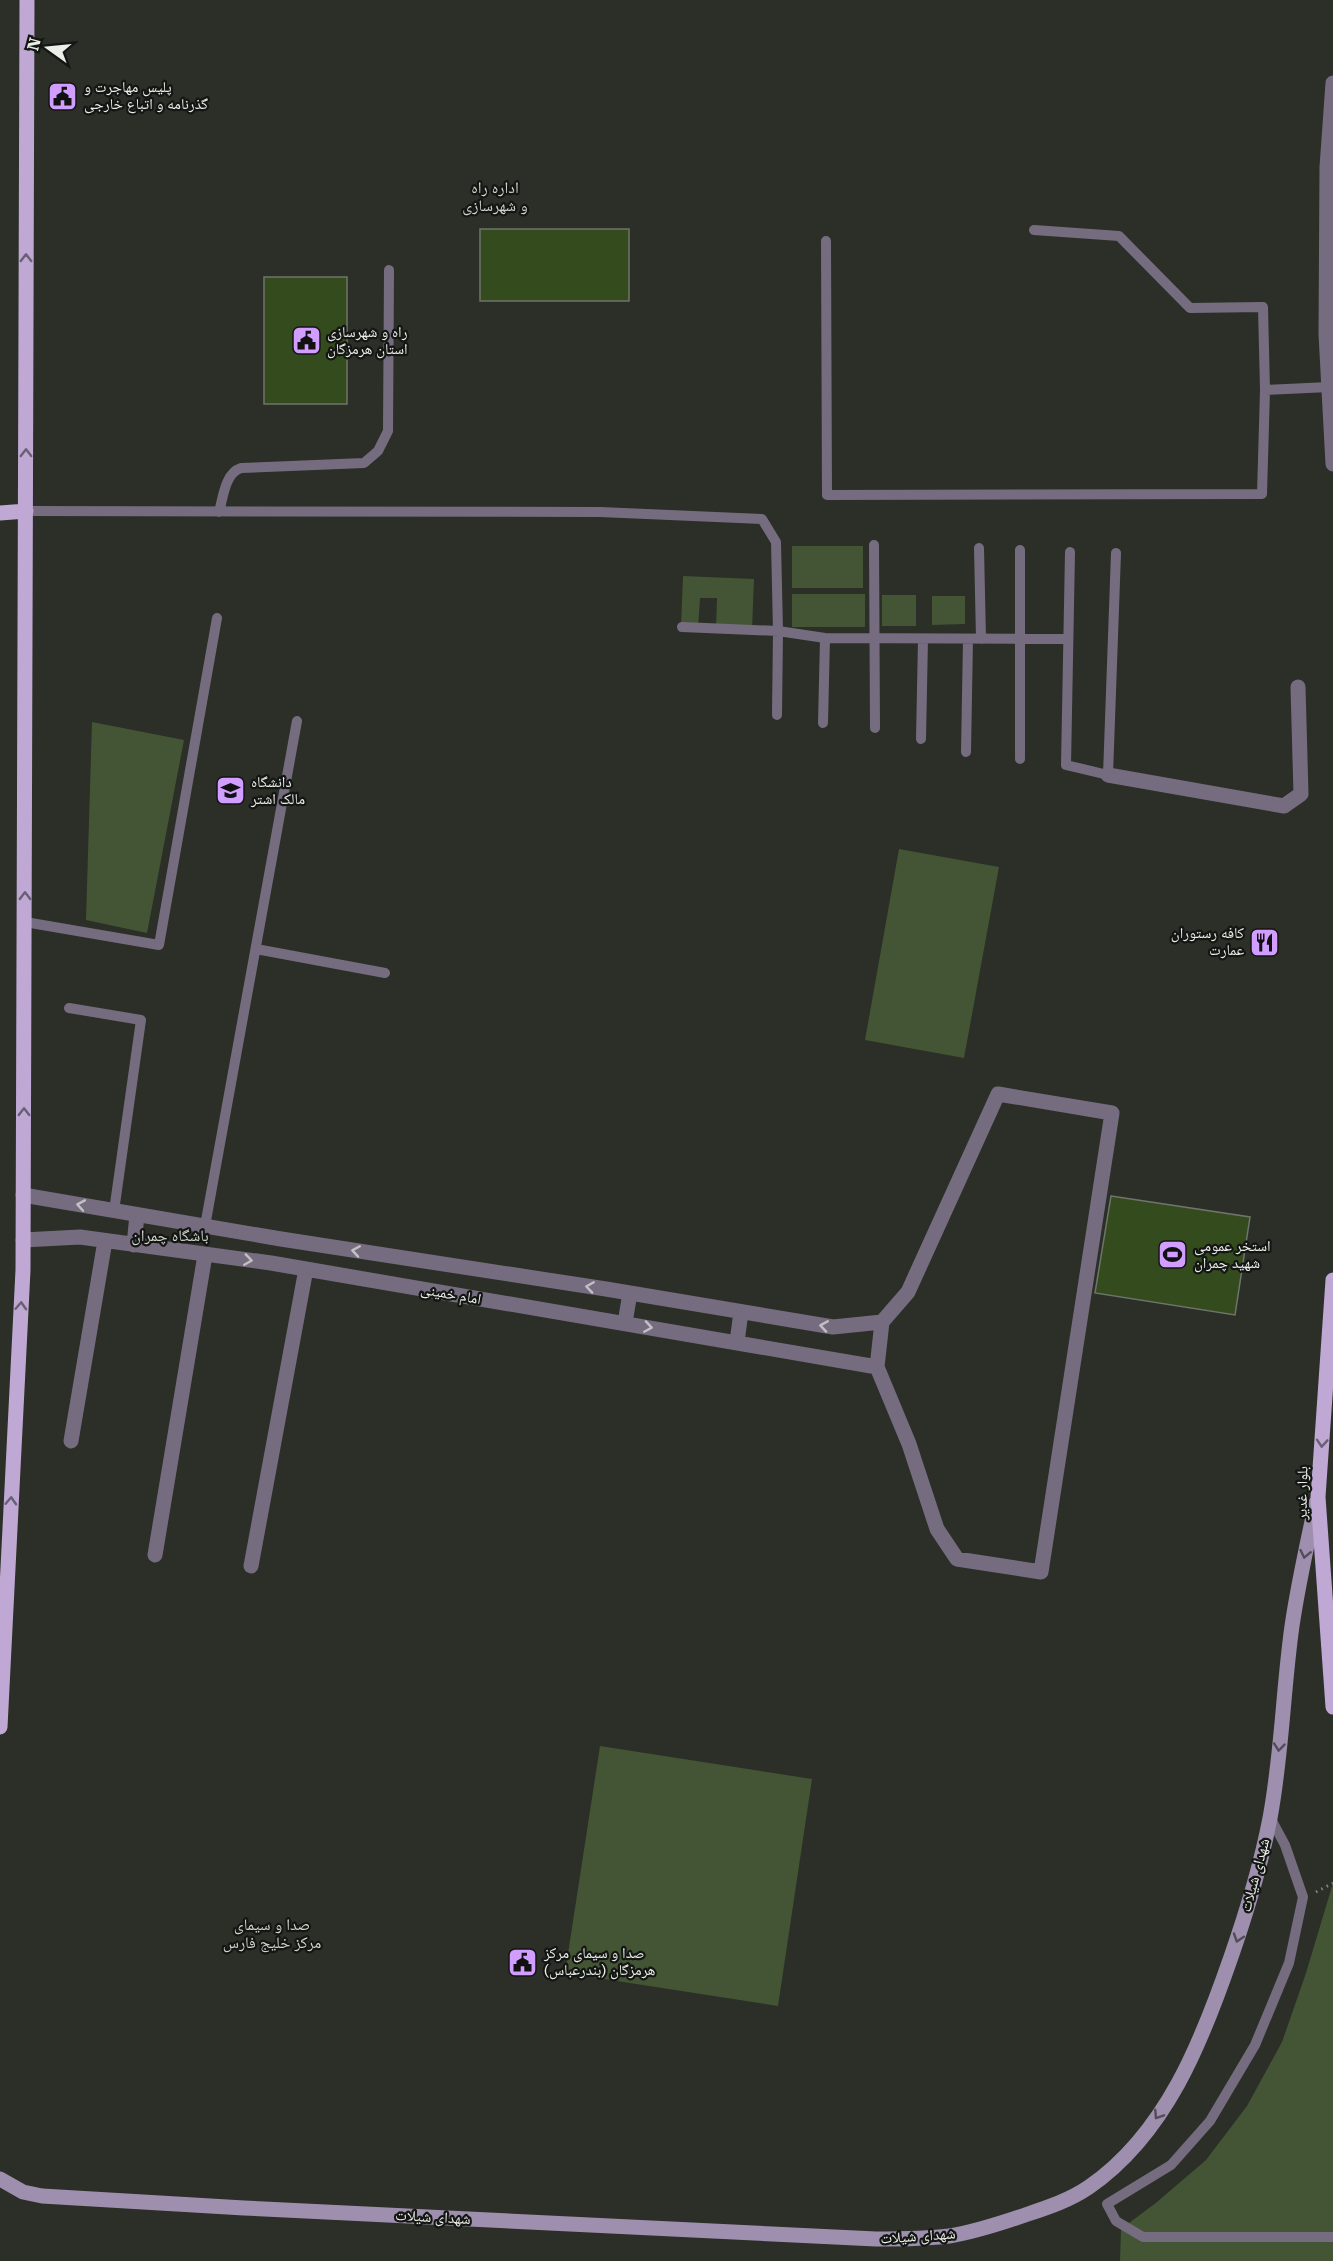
<svg xmlns="http://www.w3.org/2000/svg" width="1333" height="2261" font-family="'Roboto Serif','Noto Naskh Arabic',serif">
<style>
.green{fill:#435534}
.building{fill:#344b1e;stroke:#6f746c;stroke-width:1.5}
.lines{fill:none;stroke-linecap:round;stroke-linejoin:round}
.path{stroke:#858882;stroke-width:3;stroke-dasharray:1.5 4.5;stroke-linecap:butt}
.service{stroke:#766c80;stroke-width:10}
.minor{stroke:#766c80;stroke-width:15}
.tertiary{stroke:#766c80;stroke-width:15}
.secondary{stroke:#9f8faf;stroke-width:15}
.primary{stroke:#bfa9d4;stroke-width:15}
.oneway{stroke:#6a6074}
.oneway2{stroke:#c2c0c4}
.oneway3{stroke:#534c59}
.labels{text-anchor:middle;stroke-width:4.5;stroke-linejoin:round;paint-order:stroke}
.poi-label{font-size:15px;fill:#ebeee9;stroke:#141613;text-anchor:start}
.street-label{font-size:15px;fill:#ebeee9;stroke:#141613}
.neighbourhood-label{font-size:16px;fill:#d1d6cd;stroke:#141613}
</style>
<rect width="100%" height="100%" fill="#2b2f27"/>
<!-- green -->
<path class="green" d="M792,546h71v42h-71z
M683,576l71,3 -2,51 -36,-2 1,-30h-17l-2,30 -17,-1z
M792,594h73v33h-73z
M882,595h34v31h-34z
M932,596h33v28l-33,1z
M92,722l92,18 -37,193 -61,-13z
M899,849l100,18 -35,191 -99,-18z
M600,1746l212,33 -34,227 -213,-33z
M1333,1883v378h-213l1,-32 36,-27 49,-42 41,-54 35,-64 24,-69z"/>
<!-- building -->
<path class="building" d="M480,229h149v72h-149z
M264,277h83v127h-83z
M1111,1196l139,21 -15,98 -140,-22z"/>
<g class="lines">
<!-- path -->
<path class="path" d="M1316,1892l17,-9"/>
<!-- service -->
<path class="service" d="M1034,230l85,6 71,72 73,-1 2,83 64,-3
M826,241l1,254 435,-1 3,-104
M26,511l574,1 162,7 14,23 2,89 47,7 243,1
M219,512c4,-14 6,-39 22,-44l123,-5 14,-12 10,-20 1,-161
M874,545l1,183
M979,548l2,91
M1020,550v209
M1070,552l-4,213 42,10 8,-222
M682,627l96,4 -1,84
M823,723l2,-85
M921,739l2,-100
M966,752l2,-113
M25,922l134,23 58,-327
M256,949l129,24
M69,1008l72,12 -27,191
M205,1226l92,-505
M1270,1817l15,28 18,52 -14,66 -34,82 -45,76 -39,44 -64,39 9,17 27,16h190"/>
<!-- minor -->
<path class="minor" d="M1108,775l176,31 17,-12 -3,-107
M998,1094l114,19 -71,459 -84,-13 -20,-30 -28,-85 -32,-77 5,-45 26,-30z
M23,1195l258,44 325,50 227,38 49,-5
M23,1240l57,-3 191,26 606,104
M134,1245l3,-30
M625,1323l5,-30
M737,1342l4,-30
M71,1441l34,-200
M155,1555l50,-300
M251,1566l55,-297"/>
<!-- tertiary -->
<path class="tertiary" d="M1333,83l-6,84 -1,167 7,130"/>
<!-- secondary -->
<path class="secondary" d="M0,2179l23,13 19,4 202,12 632,31c24,0 49,0 73,-3 26,-4 53,-13 79,-22 21,-7 42,-14 61,-27 77,-53 113,-146 142,-230 16,-46 30,-92 39,-139 12,-64 13,-128 22,-192 6,-41 15,-82 24,-123"/>
<!-- primary -->
<path class="primary" d="M0,513l26,-2
M1333,1280l-15,217 15,210
M0,1727l23,-457 4,-1270"/>
</g>
<!-- one-way arrows -->
<defs><path id="oneway-chevron" d="M-2-3.5L2.5 0L-2 3.5" fill="none" stroke-width="1.6" stroke-linecap="round" stroke-linejoin="round" transform="scale(1.5)"/></defs>
<g class="oneway">
<use href="#oneway-chevron" transform="translate(26 258) rotate(-90)"/>
<use href="#oneway-chevron" transform="translate(26 453) rotate(-90)"/>
<use href="#oneway-chevron" transform="translate(25 896) rotate(-90)"/>
<use href="#oneway-chevron" transform="translate(24 1112) rotate(-90)"/>
<use href="#oneway-chevron" transform="translate(21 1306) rotate(-87)"/>
<use href="#oneway-chevron" transform="translate(1322 1443) rotate(94)"/>
<use href="#oneway-chevron" transform="translate(11 1501) rotate(-87)"/>
</g>
<g class="oneway2">
<use href="#oneway-chevron" transform="translate(81 1205) rotate(-170)"/>
<use href="#oneway-chevron" transform="translate(356 1251) rotate(-171)"/>
<use href="#oneway-chevron" transform="translate(248 1260) rotate(8)"/>
<use href="#oneway-chevron" transform="translate(590 1287) rotate(-172)"/>
<use href="#oneway-chevron" transform="translate(824 1326) rotate(-171)"/>
<use href="#oneway-chevron" transform="translate(648 1327) rotate(9)"/>
</g>
<g class="oneway3">
<use href="#oneway-chevron" transform="translate(1305 1554) rotate(102)"/>
<use href="#oneway-chevron" transform="translate(1279 1747) rotate(96)"/>
<use href="#oneway-chevron" transform="translate(1238 1938) rotate(108)"/>
<use href="#oneway-chevron" transform="translate(1158 2115) rotate(123)"/>
</g>
<!-- icons -->
<defs>
<symbol id="civic-square" viewBox="-11 -11 22 22"><rect x="-9" y="-9" width="18" height="18" rx="4" fill="#d19dfe" stroke="#141613"/><path d="M-.6-6.5H3V-4.5H.6V-3L4-1V1h2V6H-6V1h2V-1L-.6-3ZM-1.2 2.5V6h2.4V2.5Z" fill="#111"/></symbol>
<symbol id="university-square" viewBox="-11 -11 22 22"><rect x="-9" y="-9" width="18" height="18" rx="4" fill="#d19dfe" stroke="#141613"/><path d="M0-5L7-2L0 1L-7-2ZM-4 1L0 2.5L4 1V4Q0 6-4 4Z" fill="#111"/></symbol>
<symbol id="restaurant-square" viewBox="-11 -11 22 22"><rect x="-9" y="-9" width="18" height="18" rx="4" fill="#d19dfe" stroke="#141613"/><path d="M-5-6h1v4h1v-4h1v4h1v-4h1v5L-1.5 .5V6h-2V.5L-5-1ZM5-6V6H3V1.5H1.5Q1.5-4 5-6Z" fill="#111"/></symbol>
<symbol id="stadium-square" viewBox="-11 -11 22 22"><rect x="-9" y="-9" width="18" height="18" rx="4" fill="#d19dfe" stroke="#141613"/><path d="M0-5a6.5 5 0 1 0 0 10a6.5 5 0 1 0 0-10ZM-3.5-1.8h7v3.6h-7Z" fill="#111"/></symbol>
</defs>
<g fill-rule="evenodd">
<use href="#civic-square" x="46" y="80" width="33" height="33"/>
<use href="#civic-square" x="290" y="324" width="33" height="33"/>
<use href="#university-square" x="214" y="774" width="33" height="33"/>
<use href="#restaurant-square" x="1248" y="926" width="33" height="33"/>
<use href="#stadium-square" x="1156" y="1238" width="33" height="33"/>
<use href="#civic-square" x="506" y="1946" width="33" height="33"/>
</g>
<g class="labels">
<!-- poi labels -->
<g class="poi-label">
<text x="84" y="92">پلیس مهاجرت و<tspan x="84" dy="17">گذرنامه و اتباع خارجى</tspan></text>
<text x="327" y="337">راه و شهرسازی<tspan x="327" dy="17">استان هرمزگان</tspan></text>
<text x="251" y="787">دانشگاه<tspan x="251" dy="17">مالک اشتر</tspan></text>
<text x="1244" y="938" text-anchor="end">کافه رستوران<tspan x="1244" dy="17">عمارت</tspan></text>
<text x="1194" y="1251">استخر عمومی<tspan x="1194" dy="17">شهید چمران</tspan></text>
<text x="544" y="1958">صدا و سیمای مرکز<tspan x="544" dy="17">هرمزگان (بندرعباس)</tspan></text>
</g>
<!-- street labels -->
<g class="street-label">
<text transform="translate(451 1294) rotate(10)" y="5">امام خمینی</text>
<text transform="translate(1302 1493) rotate(-89)" y="5">بلوار غدیر</text>
<text transform="translate(1255 1875) rotate(-75)" y="5">شهدای شیلات</text>
<text transform="translate(433 2217) rotate(3)" y="5">شهدای شیلات</text>
<text transform="translate(918 2236) rotate(-4)" y="5">شهدای شیلات</text>
</g>
<!-- neighbourhood labels -->
<g class="neighbourhood-label">
<text x="495" y="193">اداره راه<tspan x="495" dy="18">و شهرسازی</tspan></text>
<text x="170" y="1241">باشگاه چمران</text>
<text x="272" y="1930">صدا و سیمای<tspan x="272" dy="18">مرکز خلیج فارس</tspan></text>
</g>
</g>
<!-- north arrow -->
<g transform="translate(48 48) rotate(285)" stroke="#141613" stroke-width="4.5" paint-order="stroke">
<path d="M0-4.5L10 22L0 15L-10 22Z" fill="#ebeee9"/>
<text y="-9" font-size="16" font-weight="bold" text-anchor="middle" fill="#ebeee9">N</text>
</g>
</svg>
